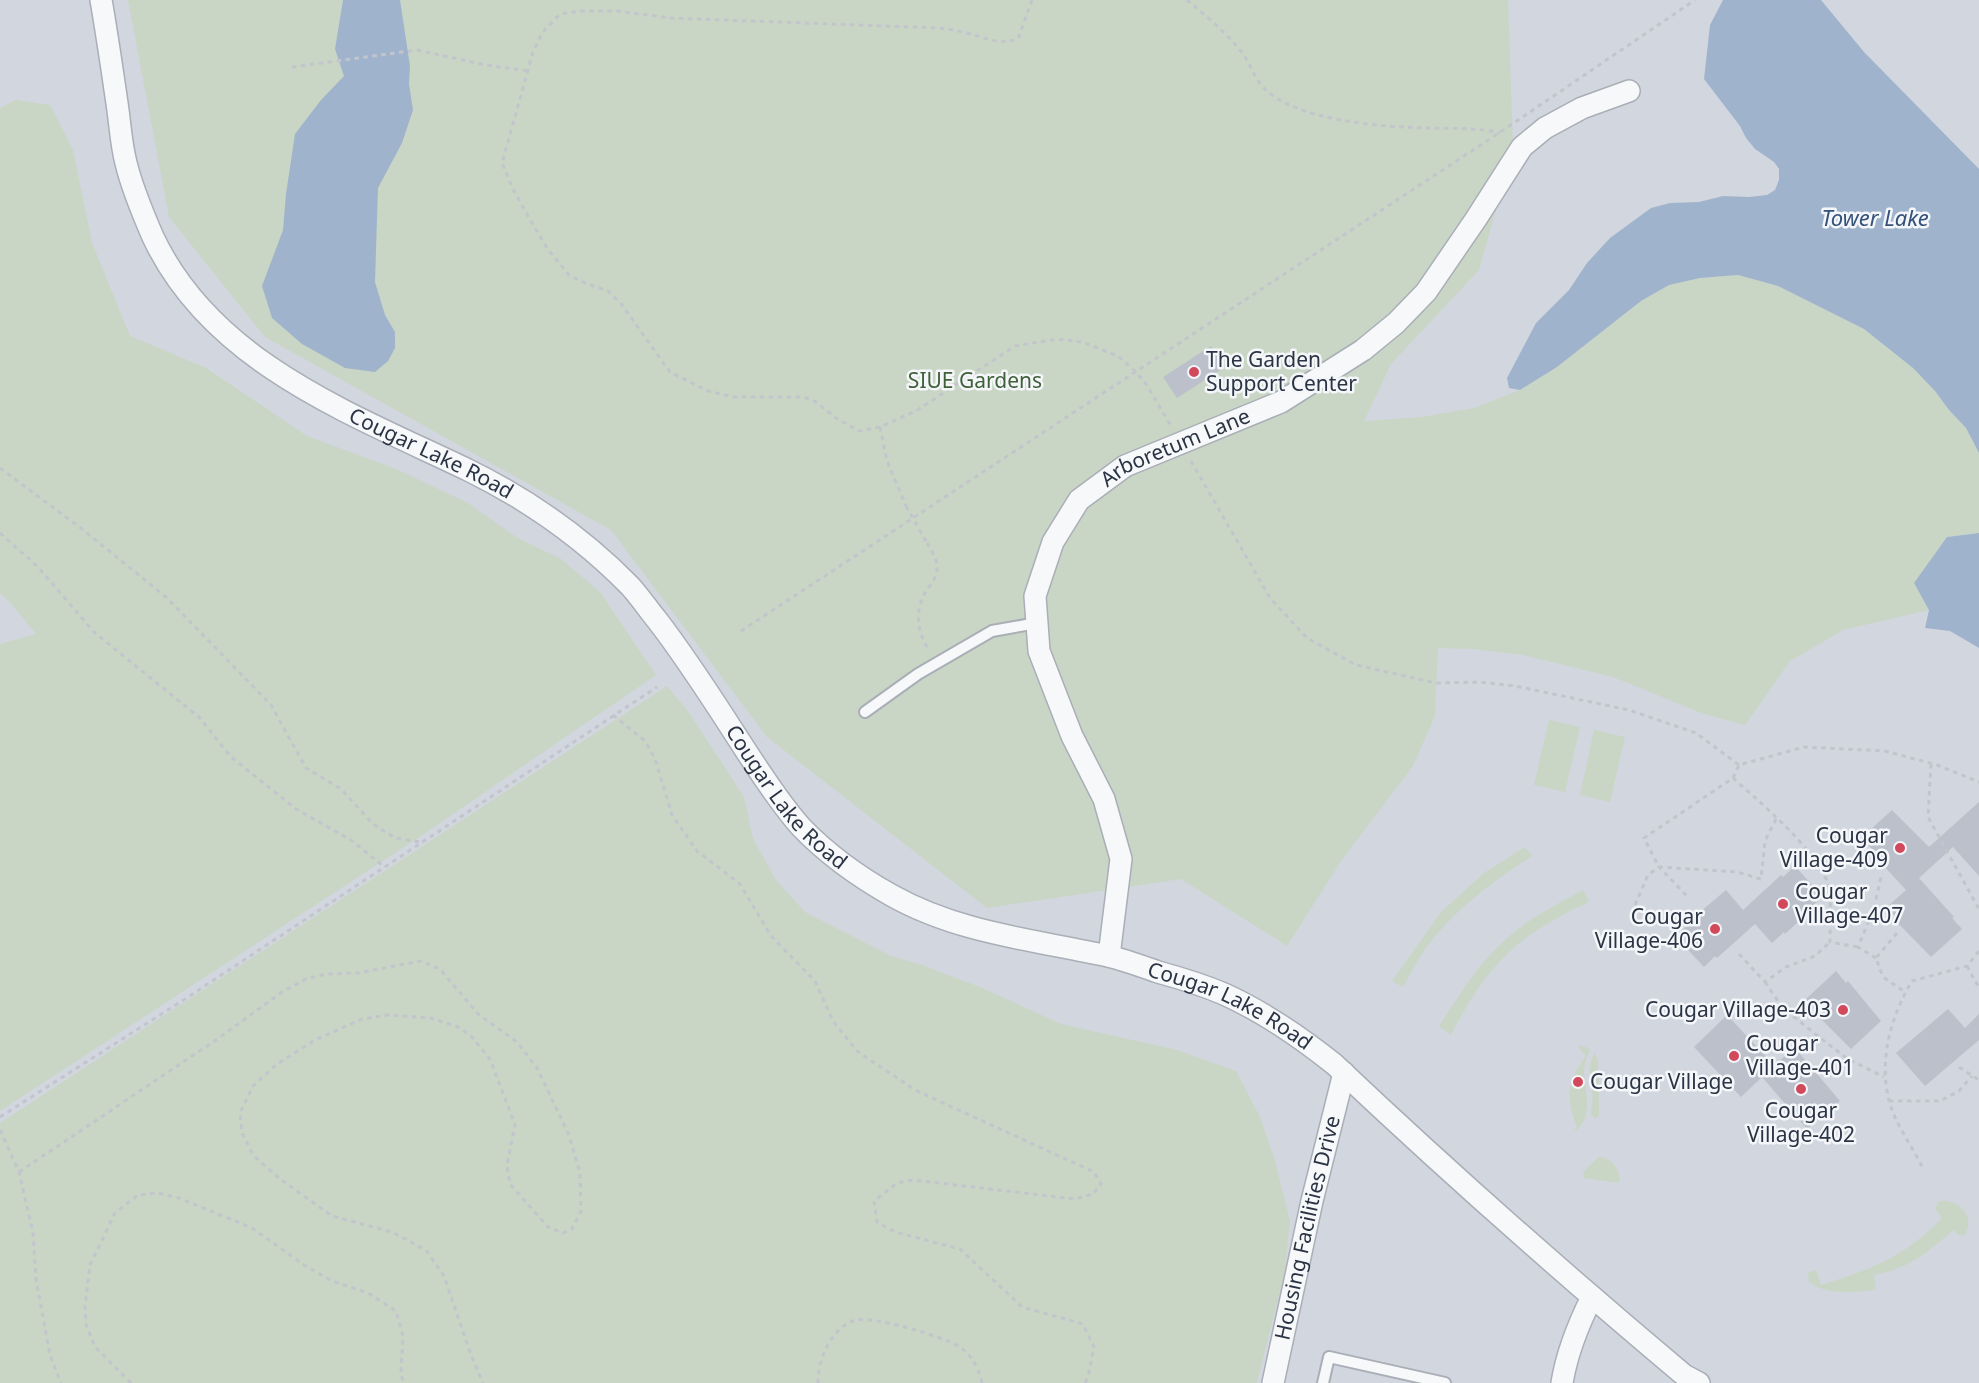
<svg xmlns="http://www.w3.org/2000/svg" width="1979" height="1383" font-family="'Noto Sans',sans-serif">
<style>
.built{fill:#d2d6de}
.green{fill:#c9d6c5}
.water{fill:#9fb4cc}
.building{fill:#bbc0ca}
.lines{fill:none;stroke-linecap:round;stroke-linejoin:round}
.service-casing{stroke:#a9aeb7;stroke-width:14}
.minor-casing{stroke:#a9aeb7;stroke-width:24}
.path{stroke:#c2c5cb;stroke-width:3;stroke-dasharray:4.5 4.5;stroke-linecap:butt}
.service{stroke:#f7f8fa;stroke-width:10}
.minor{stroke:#f7f8fa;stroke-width:21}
.path-bridge{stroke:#c2c5cb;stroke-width:3;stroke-dasharray:4.5 4.5;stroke-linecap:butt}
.poi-dot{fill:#d1495b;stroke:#f4f6f9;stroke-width:2}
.labels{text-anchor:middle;stroke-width:5;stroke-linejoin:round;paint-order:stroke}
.poi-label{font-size:21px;fill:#2b3445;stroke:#f4f6f9;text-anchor:start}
.park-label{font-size:21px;fill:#3f6138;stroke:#f4f6f9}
.street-label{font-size:21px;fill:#2b3445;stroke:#f4f6f9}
.water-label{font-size:22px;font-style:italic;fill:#34527a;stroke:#f4f6f9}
</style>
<rect width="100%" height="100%" fill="#e4e7ec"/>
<!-- built -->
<path class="built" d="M0,0h1979v1383h-1979z"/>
<!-- green -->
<path class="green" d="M128,0h1380l5,149 -34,121 -88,94 -27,57 58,-4 52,-9 46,-18 37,-23 84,-66 28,-16 31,-7 38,-3 40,11 86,43 49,39 22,23 14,19 17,18 13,25v80l-32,4 -18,73 -86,20 -53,31 -45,64 -41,-11 -91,-37 -90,-22 -50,-6 -35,-1 -3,68 -22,50 -72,95 -54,85 -106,-67 -194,29 -220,-171 -156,-207 -346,-193 -96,-120z
M16,100l34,5 23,45 19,93 38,93 76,32 101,68 89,33 72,34 48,34 45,22 39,33 56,83 -235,161 -421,275v-467l36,-10 -27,-33 -9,-7v-486z
M667,686l21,25 56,86 9,42 23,41 29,32 86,44 31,9 58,22 81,37 116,26 59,21 24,46 15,44 15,60 -5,49 -28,113h-1257v-260z
M1549,720l31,7 -15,65 -31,-7z
M1594,730l31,7 -15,65 -30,-7z
M1525,847l7,9c-41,27 -80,55 -108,95 -8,11 -14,24 -21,36l-11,-6 49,-69 43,-39z
M1583,890l6,12c-72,33 -102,63 -138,133l-12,-9c20,-30 38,-61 65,-85 23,-22 52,-36 79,-51z
M1580,1045l10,4c-3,8 -6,15 -6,24 1,20 11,46 -11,59l4,-5c-11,-29 -11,-45 9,-71l-8,-9z
M1595,1053l3,8 1,55 -4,2 -4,-3c1,-8 2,-16 1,-24 -1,-15 -6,-25 3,-38z
M1599,1157c13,0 23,15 20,26l-35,-5 -1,-6z
M1939,1201c20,-3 38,17 25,35l-5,-1 -6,-5c-26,23 -43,38 -79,45l2,13 -2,2c-20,3 -48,5 -65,-8l-1,-9 8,-3 5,15c52,-16 83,-28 121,-67l-7,-9z"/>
<!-- water -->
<path class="water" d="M343,0h57l10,66 -1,18 4,26 -11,33 -24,45 -3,94 10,33 10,17v16l-7,13 -13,11 -30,-4 -43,-24 -30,-26 -10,-32 21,-56 3,-36 9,-60 26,-34 23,-24 -9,-27z
M1723,0h98l43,52 115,117v284l-13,-25 -17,-18 -14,-19 -22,-23 -49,-39 -86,-43 -40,-11 -38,3 -31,7 -28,16 -84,66 -37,23 -11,-2 -2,-10 29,-55 33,-33 18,-27 23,-25 41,-30 19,-5 29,-1 24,-6 26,1 18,-2 8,-5 4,-10v-11l-5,-7 -19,-13 -9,-11 -6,-12 -36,-47 6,-54z
M1979,533v115l-29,-17 -25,-3 4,-18 -15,-27 33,-46z"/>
<!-- building -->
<path class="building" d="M1211,346l14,21 -48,31 -14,-21z
M1979,802v74l-26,-29 -34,31 35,39 -2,1 10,11 -31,28 -36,-37 2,-2 -10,-11 19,-17 -36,-39 2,-2 -11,-11 31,-28 37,37z
M1795,866l28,31 -12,10 1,2 -27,25 -1,-2 -12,11 -17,-19 -38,34 -2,-2 -11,11 -29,-31 12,-10 -1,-2 40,-34 17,20 38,-35 2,2z
M1836,971l10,12 2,-2 33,40 -30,28 -37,-37 1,-2 -9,-11z
M1948,1009l17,19 14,-14v26l-54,46 -29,-33z
M1727,1015l47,50 21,-17 45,53 -33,28 -45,-52 -21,20 -47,-50z"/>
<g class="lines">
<defs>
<path id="service" d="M865,712l53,-38 74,-43 45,-8
M1323,1383l6,-26 116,26"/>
<g id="minor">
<path id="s1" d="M101,0c6,34 11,69 16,103 3,20 4,41 9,60 6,25 17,51 27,74 59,126 199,177 315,233 59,29 116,69 162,116 10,11 18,23 27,34 34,44 63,91 93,137 16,24 32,49 51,70 26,27 58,50 90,68 67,38 144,45 217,61 17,4 33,10 50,16 22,6 45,13 66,22 40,18 76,43 110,70 113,107 231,211 350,311l15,8"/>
<path id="s2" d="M1109,956l12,-97 -17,-60 -32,-63 -33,-85 -4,-55 18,-54 26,-42 46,-34 156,-64 82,-52 33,-27 30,-31 50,-73 46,-72 23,-19 37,-20 47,-17"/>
<path id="s3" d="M1273,1383l39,-182 32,-128"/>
<path d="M1562,1383c5,-31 16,-58 30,-86"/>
</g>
</defs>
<!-- service casing -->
<use href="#service" class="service-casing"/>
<!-- minor casing -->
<use href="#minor" class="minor-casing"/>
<!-- path -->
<path class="path" d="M1032,0l-14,39c-21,7 -35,-3 -56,-7 -7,-2 -15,-3 -23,-4l-268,-10 -54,-7h-36l-21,3 -18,19 -9,19 -31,111 10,24 17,31 18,30 22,27 16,8 23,8 14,14 48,67 38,19 26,6h70l12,5 20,16 23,13 21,-4 36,-16 99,-65 42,-7 25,3 36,14 17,15 11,13 25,42
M1187,0c19,16 41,34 56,54 8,11 12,26 22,35 32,32 118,38 162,39 24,1 49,-1 73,5
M292,67l125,-17 69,15 43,6
M880,427l7,34 19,45
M1191,461l79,137 37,40 49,27 80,18 44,-1 35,4 114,24 67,23 43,32
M0,468l82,61 84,68 105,108 35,63 35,21 32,35 22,14 26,4
M0,533l38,34 56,65 106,86 30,38 66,53 55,31 32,26
M927,543c4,7 9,14 10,22 1,11 -5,18 -11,26 -12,20 -9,41 3,59
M741,631l758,-498 196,-133
M613,715l32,26 10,18 17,56 25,36 43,33 31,52 44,45 18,40 24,30 58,39 179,82 7,12 -8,10 -18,5 -162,-19 -16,3 -23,18 3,21 18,10 65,17 62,58 61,17 11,23 -6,30 -3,6
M1931,764l-3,53 51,92
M1733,778c29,26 79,68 94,103 5,12 3,46 3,61l28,5
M1776,819l-11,22 -4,38 -24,-7 -78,-5 -15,-29 89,-60 6,-13 65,-18 81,4 52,14 42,17
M1635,905l13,-30 11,-8 30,31
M1897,933l-21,25 7,19 22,15
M1739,954l26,28 21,-15 29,-11 15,-14
M1876,958l-18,-11 16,-39 8,-35
M1967,966l12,22
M1765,982l17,25 37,30 29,22 36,18
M1959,1067l20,13
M1889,1101h51l19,-10 13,-15
M0,1117l182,-116 475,-314
M0,1130l19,42 14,60 3,47 14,76 11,28
M1922,1166c-10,-19 -26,-42 -32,-62 -12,-42 0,-86 22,-123l55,-15 12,-15
M19,1172l197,-132 66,-48 24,-13 20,-5 32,-1 63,-12 19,8 38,45 39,28 20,26 31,65 12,39 1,39 -9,18 -9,4 -15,-6 -38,-43 -3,-19 8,-40 -25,-66 -19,-23 -13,-9 -27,-9 -43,-3 -26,4 -47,21 -38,24 -24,22 -13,27 2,20 11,22 27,24 52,37 60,16 34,18 18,26 27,79 12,28
M131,1383l-36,-36 -9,-22 -1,-19 5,-41 25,-52 23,-18 20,-2 21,5 73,30 52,37 28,16 36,12 28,18 7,25 -2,35 2,12
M818,1383c-1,-22 14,-57 38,-63 18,-4 85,16 102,26 13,7 21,23 24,37"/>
<!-- service -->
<use href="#service" class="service"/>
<!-- minor -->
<use href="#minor" class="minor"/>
<!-- path-bridge -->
<path class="path-bridge" d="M906,506l21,37"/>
</g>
<!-- markers -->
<g class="poi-dot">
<circle cx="1194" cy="372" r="6"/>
<circle cx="1900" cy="848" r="6"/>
<circle cx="1783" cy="904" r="6"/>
<circle cx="1715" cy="929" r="6"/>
<circle cx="1843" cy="1010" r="6"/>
<circle cx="1734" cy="1056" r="6"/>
<circle cx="1578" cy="1082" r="6"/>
<circle cx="1801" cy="1089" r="6"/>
</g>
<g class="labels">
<!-- poi labels -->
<g class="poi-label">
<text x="1206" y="367">The Garden<tspan x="1206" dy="24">Support Center</tspan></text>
<text x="1888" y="843" text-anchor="end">Cougar<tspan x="1888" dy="24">Village-409</tspan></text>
<text x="1795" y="899">Cougar<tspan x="1795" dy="24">Village-407</tspan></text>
<text x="1703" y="924" text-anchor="end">Cougar<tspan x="1703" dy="24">Village-406</tspan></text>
<text x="1831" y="1017" text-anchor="end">Cougar Village-403</text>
<text x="1746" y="1051">Cougar<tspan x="1746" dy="24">Village-401</tspan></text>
<text x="1590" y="1089">Cougar Village</text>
<text x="1801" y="1118" text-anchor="middle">Cougar<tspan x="1801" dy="24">Village-402</tspan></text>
</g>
<!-- park labels -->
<g class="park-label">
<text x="975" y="388">SIUE Gardens</text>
</g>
<!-- street labels -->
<g class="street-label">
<text dy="7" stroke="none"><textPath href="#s2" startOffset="594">Arboretum Lane</textPath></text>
<text dy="7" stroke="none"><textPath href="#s1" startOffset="604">Cougar Lake Road</textPath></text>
<text dy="7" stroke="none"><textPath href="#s1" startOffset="1108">Cougar Lake Road</textPath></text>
<text dy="7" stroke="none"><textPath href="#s1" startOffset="1612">Cougar Lake Road</textPath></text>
<text dy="7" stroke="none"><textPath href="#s3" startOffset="159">Housing Facilities Drive</textPath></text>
</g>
<!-- water labels -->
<g class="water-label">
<text x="1875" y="226">Tower Lake</text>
</g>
</g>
</svg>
